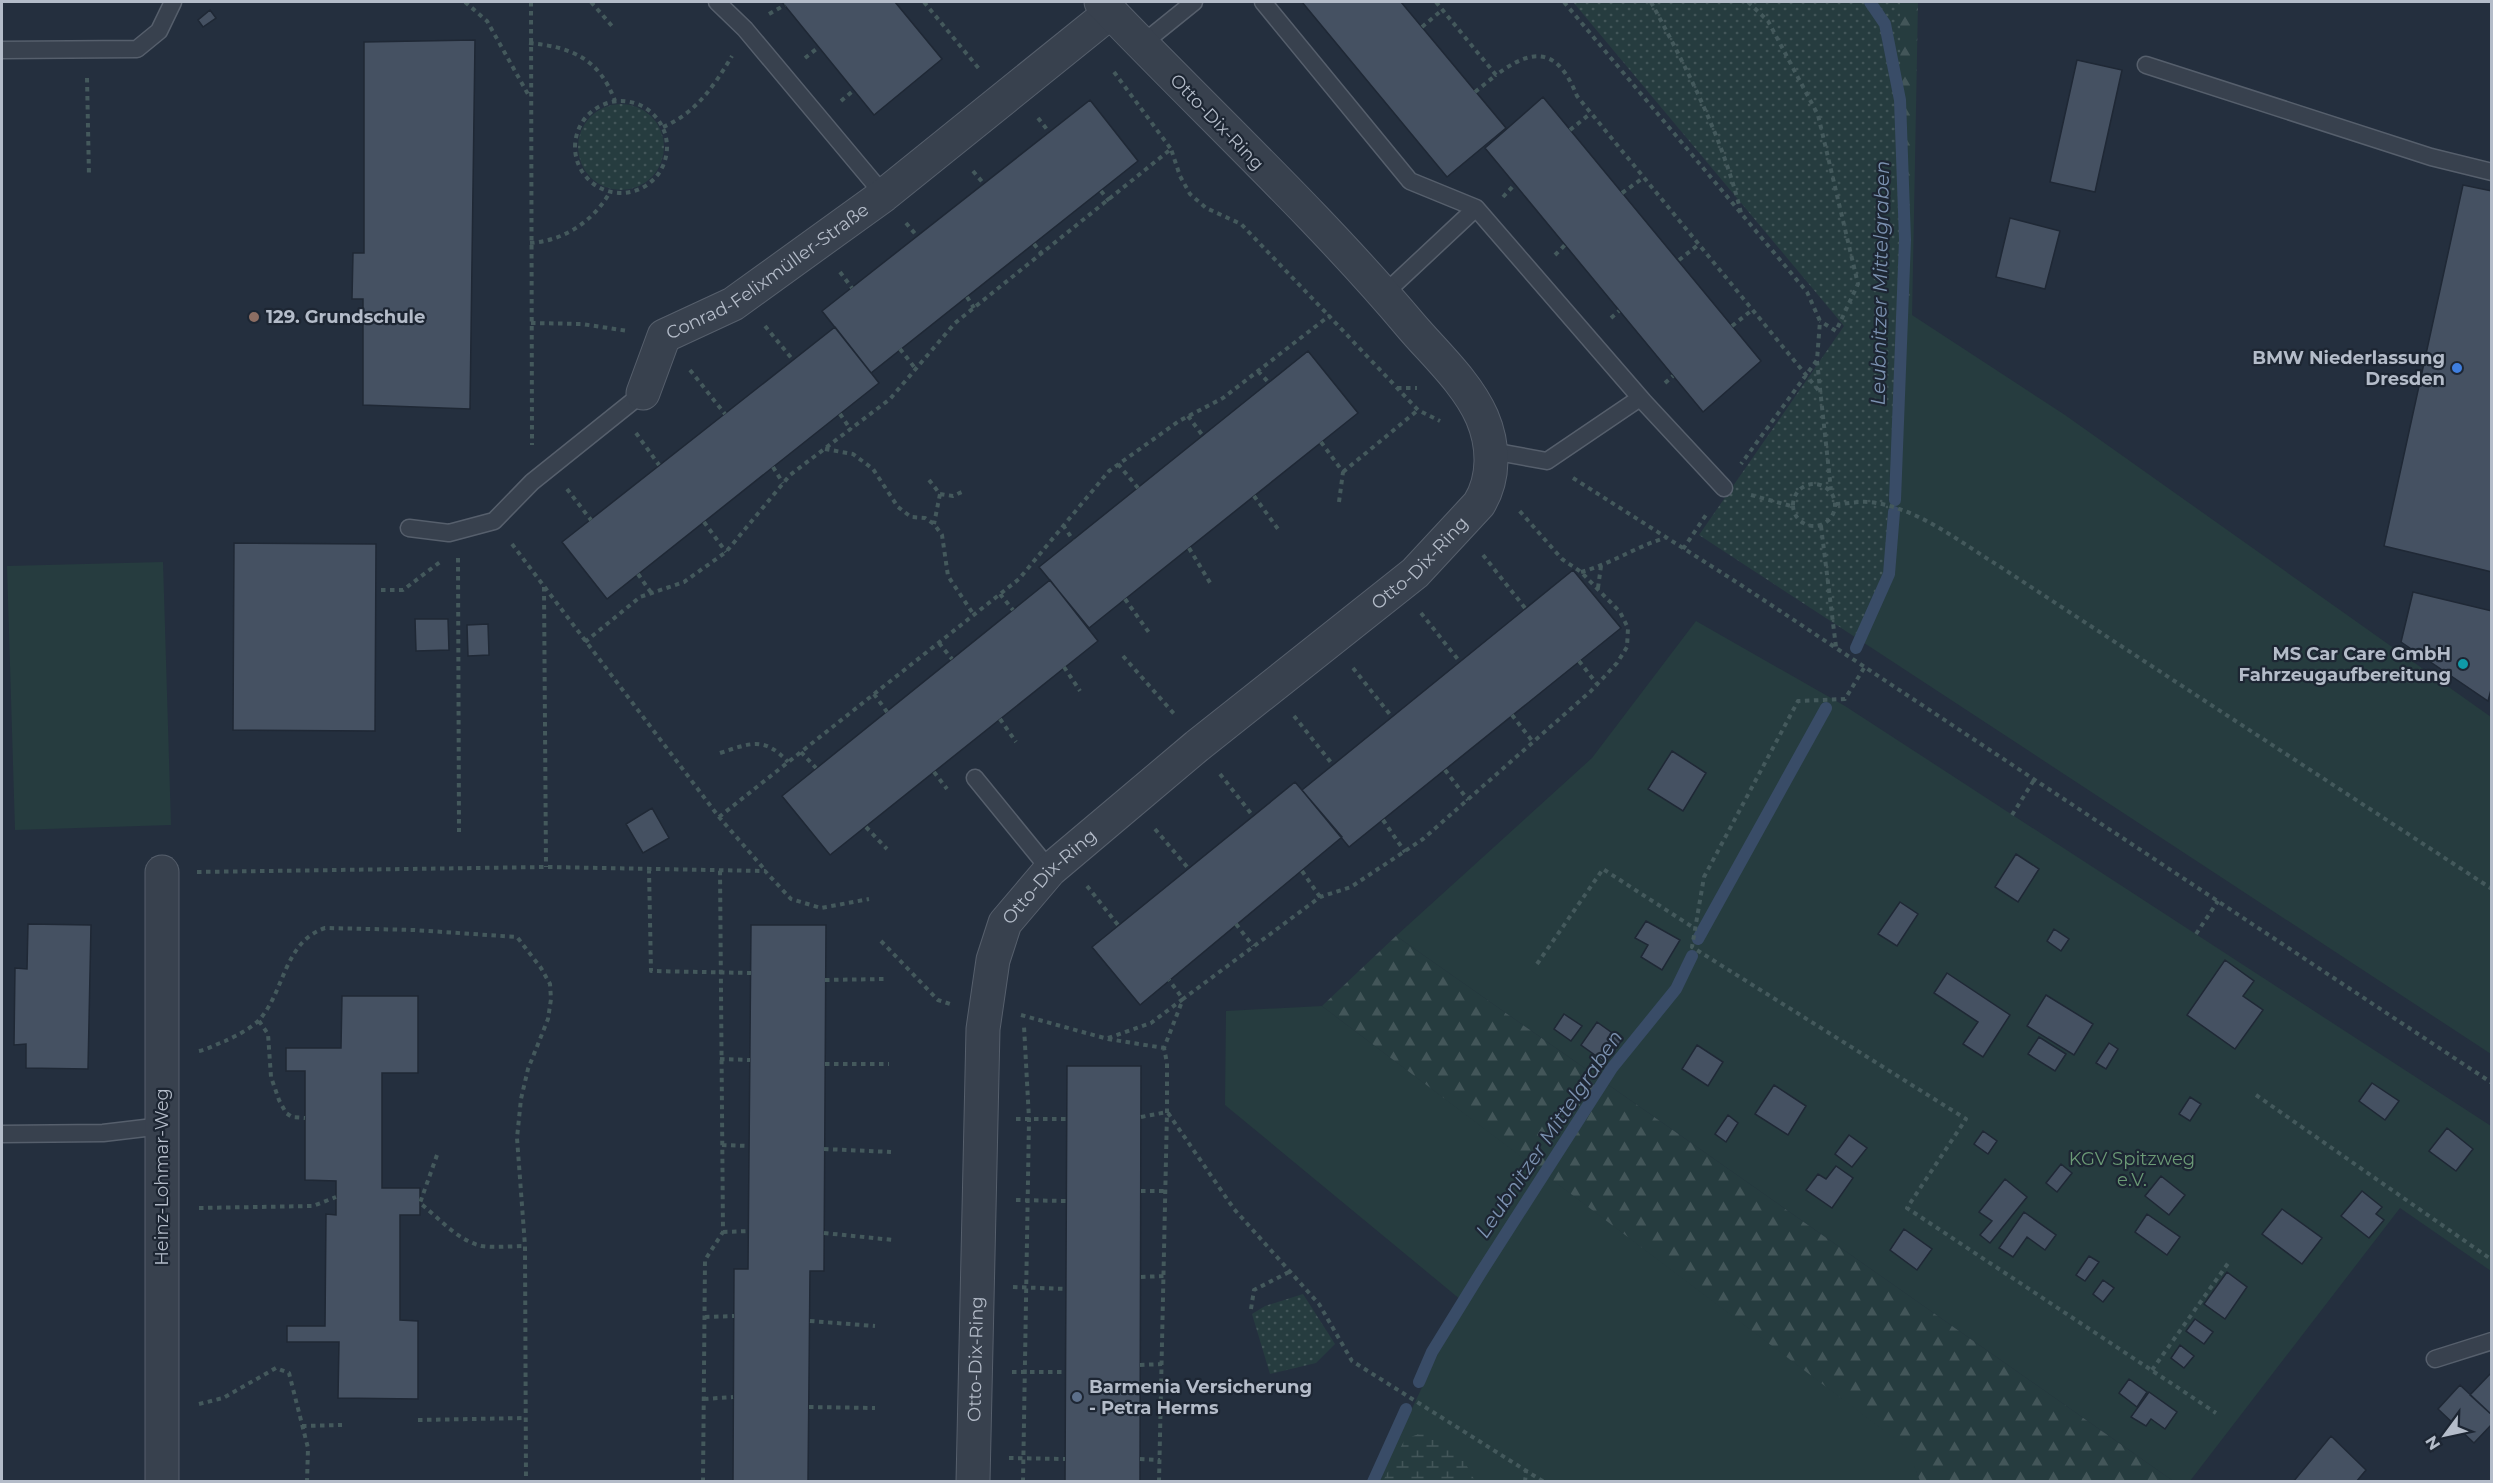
<svg xmlns="http://www.w3.org/2000/svg" width="2493" height="1483" font-family="Montserrat,sans-serif">
<style>
.green{fill:#263c3f}
.forest{fill:url(#forest-firs)}
.wetland{fill:url(#wetland-marsh)}
.park{fill:url(#park-dots)}
.lines{fill:none;stroke-linecap:round;stroke-linejoin:round}
.stream{stroke:#394c67;stroke-width:12}
.building{fill:#455162;stroke:#1f2835;stroke-width:1.5}
.lane-casing{stroke:#565f6c;stroke-width:19}
.street-casing{stroke:#565f6c;stroke-width:35}
.path{stroke:#44595c;stroke-width:4;stroke-dasharray:4.5 4.5;stroke-linecap:butt}
.lane{stroke:#38414e;stroke-width:16}
.street{stroke:#38414e;stroke-width:33}
.education-dot{fill:#8d6e63;stroke:#1d2633;stroke-width:2}
.shop-dot{fill:#3f7fe0;stroke:#1d2633;stroke-width:2}
.culture-dot{fill:#0f9aa8;stroke:#1d2633;stroke-width:2}
.service-dot{fill:#5c6f8a;stroke:#1d2633;stroke-width:2}
.labels{text-anchor:middle;stroke-width:4.5;stroke-linejoin:round;paint-order:stroke}
.street-label{font-size:18px;fill:#b4bcc9;stroke:#1d2633}
.poi-label{font-size:18px;font-weight:bold;fill:#b4bcc9;stroke:#1d2633;text-anchor:start}
.park-label{font-size:18px;fill:#6b9a76;stroke:#1d2633}
.water-label{font-size:20px;font-style:italic;fill:#7c92b1;stroke:#1d2633}
</style>
<defs>
<pattern id="forest-firs" width="22" height="20" patternUnits="userSpaceOnUse" patternTransform="scale(1.5)"><rect width="22" height="20" fill="#263c3f"/><path d="M5 1l3.5 6h-7zM16 11l3.5 6h-7z" fill="#435659"/></pattern>
<pattern id="wetland-marsh" width="20" height="14" patternUnits="userSpaceOnUse" patternTransform="scale(1.5)"><rect width="20" height="14" fill="#263c3f"/><path d="M1 5h8M5 5V1M11 12h8M15 12V8" fill="none" stroke="#435659"/></pattern>
<pattern id="park-dots" width="8" height="8" patternUnits="userSpaceOnUse" patternTransform="scale(1.5)"><rect width="8" height="8" fill="#263c3f"/><path d="M2 2h.1M6 6h.1" fill="none" stroke="#435659" stroke-width="1.8" stroke-linecap="round"/></pattern>
</defs>
<rect width="100%" height="100%" fill="#242f3e"/>
<!-- green -->
<path class="green" d="M1897,314l15,1 153,100 426,302v337l-636,-417 30,-66z
M163,562l8,263 -156,5 -8,-264z
M1696,621l149,85 646,420v145l-91,-63 -210,273h-17l-777,-545 196,-178z
M1322,1006l586,442 12,33h-542l61,-130 28,-46 -242,-200 1,-94z"/>
<!-- forest -->
<path class="forest" d="M1898,2h20l-6,313 -15,-1 4,-71z
M1396,936l777,545h-253l-13,-33 -585,-442z"/>
<!-- wetland -->
<path class="wetland" d="M1427,1431l34,24 14,26h-92l22,-42z"/>
<!-- park -->
<path class="park" d="M1573,2h327l1,241 -16,328 -30,66 -156,-102 145,-209z
M578 147a43 43 0 1 1 86 0a43 43 0 1 1-86 0Z
M1303,1294l32,50 -19,19 -46,11 -18,-60 13,-8z"/>
<g class="lines">
<!-- stream -->
<path class="stream" d="M1870,2l15,22 15,76 5,140 -10,260
M1856,648l33,-74 5,-62
M1698,939l128,-231
M1419,1382l13,-30 48,-78 132,-206 64,-79 16,-33
M1373,1482l33,-73"/>
</g>
<!-- building -->
<path class="building" d="M782,2h113l47,57 -68,56z
M1302,2h99l105,126 -59,49z
M210,10l6,8 -13,9 -5,-7z
M475,40l-5,369 -107,-4v-106h-11l1,-46h11v-211z
M2077,60l45,10 -27,122 -45,-10z
M1543,97l218,264 -58,51 -218,-264z
M1090,100l48,61 -267,212 -49,-62z
M2463,185l29,6v381l-108,-26z
M2010,218l50,13 -15,58 -49,-12z
M835,327l44,56 -272,216 -45,-57z
M1308,351l50,62 -269,215 -50,-61z
M234,543l142,1 -1,187 -142,-1z
M1573,570l48,58 -272,219 -47,-57z
M1050,580l48,61 -268,214 -48,-59z
M2413,592l79,19v75l-4,15 -87,-59z
M415,619h33l1,31 -33,1z
M488,624l1,31 -21,1 -1,-31z
M1672,751l34,22 -23,38 -35,-22z
M1295,782l47,55 -202,168 -48,-58z
M652,808l17,30 -26,15 -17,-29z
M2016,854l23,15 -21,33 -23,-15z
M1900,902l18,12 -21,32 -19,-12z
M1646,921l34,19 -18,30 -21,-13 7,-12 -13,-7z
M28,924l63,1 -3,144 -62,-1v-24l-12,1 1,-77 12,1z
M751,925h75l-2,346h-14l-2,211h-75l1,-213h14z
M2054,929l15,10 -8,12 -14,-10z
M2225,960l29,21 -11,15 20,14 -28,39 -48,-34z
M1947,973l63,42 -27,42 -20,-13 15,-22 -44,-29z
M2046,995l47,29 -19,31 -47,-29z
M342,996h76v77h-36v115h38v27h-20v105l18,1v78l-80,-1 1,-56h-52v-16h38l1,-112 10,1v-34l-31,-1v-109h-19v-23h55z
M1564,1014l18,12 -11,15 -17,-12z
M1597,1022l25,18 -16,23 -25,-18z
M2039,1037l27,17 -11,17 -27,-17z
M2109,1043l9,6 -12,20 -10,-6z
M1697,1045l26,17 -15,24 -26,-17z
M1067,1066h74l-1,416h-75z
M2372,1083l27,18 -14,19 -26,-19z
M1774,1085l32,21 -18,29 -33,-21z
M2190,1097l11,7 -11,17 -11,-7z
M1728,1115l10,8 -12,19 -11,-8z
M2447,1128l26,21 -17,22 -27,-20z
M1983,1131l14,10 -9,13 -14,-10z
M1849,1135l18,13 -15,19 -17,-13z
M2061,1164l11,9 -15,19 -11,-9z
M1836,1166l17,12 -21,30 -26,-18 12,-16 8,5z
M2161,1176l24,19 -16,20 -24,-19z
M2005,1179l22,18 -37,46 -10,-8 12,-14 -13,-9z
M2362,1191l20,16 -6,7 8,6 -15,18 -28,-22z
M2282,1209l40,29 -20,26 -40,-30z
M2024,1212l32,23 -11,15 -18,-13 -14,20 -14,-9z
M2147,1214l33,23 -13,18 -32,-23z
M1904,1229l28,20 -15,21 -27,-20z
M2089,1256l10,6 -14,19 -9,-6z
M2227,1272l20,15 -22,32 -21,-15z
M2103,1280l11,8 -11,14 -10,-8z
M2195,1319l18,13 -9,12 -18,-13z
M2180,1345l14,11 -10,12 -13,-10z
M2492,1372v43l-22,-20z
M2129,1379l18,13 -10,15 -18,-14z
M2460,1385l32,30v9l-18,19 -36,-34z
M2149,1392l28,20 -12,17 -14,-10 -5,7 -15,-9z
M2331,1436l35,34 -10,12h-63z"/>
<g class="lines">
<defs>
<path id="lane" d="M717,2l28,27 139,166
M1263,2l147,179 66,27 168,194 80,86
M1142,44l52,-42
M2,50l135,-1 22,-18 14,-29
M2146,65l285,92 61,15
M1384,294l92,-86
M1492,451l55,10 93,-63
M409,528l40,5 45,-12 38,-39 111,-89
M975,778l75,92
M2,1134l101,-1 59,-7
M2435,1359l57,-18"/>
<g id="street">
<path id="s1" d="M643,393l21,-57 69,-32 151,-109 227,-183"/>
<path d="M162,1482v-610"/>
<path id="s2" d="M973,1482l10,-453 10,-69 12,-37 45,-53 147,-124 218,-173 64,-69c16,-26 15,-59 3,-87 -15,-34 -46,-62 -70,-90 -95,-113 -209,-218 -311,-325"/>
</g>
</defs>
<!-- lane casing -->
<use href="#lane" class="lane-casing"/>
<!-- street casing -->
<use href="#street" class="street-casing"/>
<!-- path -->
<path class="path" d="M465,2l22,19 42,75
M531,2l1,443
M591,2l21,24
M924,2l56,68
M1436,2l60,73c39,-29 62,-26 81,21l243,296
M1564,2l243,290 13,29 -3,39 -76,104
M1651,2c36,67 72,136 90,211
M1748,2l20,19 50,94 40,169 -22,47 -16,-10
M769,14l16,-9
M1422,27l20,-17
M529,43c42,4 70,15 86,58
M805,58l14,-11
M1114,72l57,77
M87,78l2,98
M1475,92l21,-17
M575 147a46 46 0 1 1 92 0a46 46 0 1 1-92 0Z
M841,101l13,-11
M1038,118l11,14
M663,127c33,-14 51,-41 69,-71
M1570,130l21,-17
M973,171l11,13
M1101,191l8,10
M1622,193l21,-15
M1503,197l12,-13
M906,223l11,13
M530,243c33,-2 63,-21 80,-51
M1034,244l8,10
M1555,255l10,-10
M1679,260l19,-15
M840,272l12,16
M967,297l7,11
M1611,318l8,-7
M531,323l51,1 46,7
M765,326l28,34
M1732,326l20,-16
M900,349l15,19
M1817,361l14,129
M690,370l35,44
M1258,371l11,12
M1665,383l8,-7
M1397,388h20
M840,414l11,16
M1188,416l15,20
M636,433l23,32
M1321,442l22,30 -4,30
M825,449l28,5 20,15 25,38 13,10 14,1 9,6 8,11 6,41 26,39
M1118,464l20,24
M773,467l10,16
M1343,472l75,-62
M1573,478l168,107 751,498
M929,480l11,14 -6,30
M1793 505a21 21 0 1 1 42 0a21 21 0 1 1-42 0Z
M567,489l24,31
M940,494l13,2 11,-5
M1751,495l40,11
M1254,496l24,33
M1836,504c10,0 22,-3 33,-2 48,5 89,39 130,64l493,323
M704,522l22,30
M1063,525l10,15
M1821,526l15,121
M512,544l207,273 46,53
M1189,548l23,38
M1683,549l25,-37
M1483,555l42,53
M458,558l1,274
M1581,572c30,-8 54,-25 84,-34
M638,574l14,20
M544,587l2,280
M1598,588l3,-22
M381,590h22l37,-28
M1000,594l13,16
M1125,599l25,35
M1421,613l39,49
M585,642l55,-45 44,-15 42,-30 64,-77 100,-76 65,-76 216,-174 9,27 10,18 16,14 35,16 88,92
M939,643l13,16
M1123,656l53,60
M1579,661l18,23
M1064,667l16,24
M1353,668l39,49
M1864,668l-19,31 -47,2 -94,176 -12,70 274,172 -59,89 309,205
M874,694l13,18
M1512,715l21,27
M1294,716l39,49
M1000,719l16,23
M801,752l15,16
M720,753c31,-10 44,-17 68,9
M1445,770l23,30
M934,772l13,17
M1220,774l33,42
M2012,815l22,-35
M719,817l300,-238 90,-108 70,-50 44,-23 106,-82 89,94 22,11
M1383,820l22,32
M866,827l21,22
M1155,829l33,39
M649,869l2,102 100,2
M1302,871l18,26
M197,872l349,-5 219,4 26,28 30,9 48,-9
M1087,886l31,39
M1236,924l17,22
M2196,934l22,-33
M881,941l57,59 12,4
M1537,964l66,-95 91,59
M825,980l59,-1
M1021,1015l87,24 56,9
M259,1021l9,13 3,43 8,23 7,13 6,4 13,1
M1108,1038l43,-15 32,-24 -14,-19
M199,1051c9,-2 18,-7 26,-10 11,-5 27,-13 35,-22 25,-29 24,-77 65,-91l89,2 103,7 24,31 9,16 1,15 -3,20 -20,50 -7,30 -4,39 8,108 1,236
M720,1059l30,1
M825,1064h64
M2256,1095l236,165
M1168,1113l66,96 85,95 33,57 192,121
M1141,1117l26,-5
M1016,1119h50
M722,1145l27,1
M824,1149l67,3
M437,1155l-17,48c19,15 38,38 62,43 14,2 30,0 43,0
M1141,1191h25
M1016,1200l50,1
M199,1208l114,-2 23,-9
M723,1232l26,-1
M824,1233l69,7
M1141,1277l23,-1
M1013,1287l53,2
M1251,1309l3,-19 35,-18
M705,1317l29,-1
M810,1321l65,5
M1140,1365l22,-1
M2152,1370l77,-108
M1012,1372h54
M704,1399l29,-2
M199,1404l24,-6 53,-30 13,5 19,75 -1,34
M809,1407l66,1
M418,1420l108,-2
M302,1426l40,-1
M1009,1458l56,1
M1140,1459l20,1
M703,1482l2,-222 18,-28 -3,-363
M1023,1482l6,-363 -5,-93
M1159,1482l8,-370v-49l-3,-15 19,-49 137,-102 31,-10 72,-48 168,-148 26,-28 10,-16 1,-19 -8,-16 -39,-40 -19,-13 -45,-51
M1525,1482l1,-11"/>
<!-- lane -->
<use href="#lane" class="lane"/>
<!-- street -->
<use href="#street" class="street"/>
</g>
<!-- markers -->
<circle class="education-dot" cx="254" cy="317" r="6"/>
<circle class="shop-dot" cx="2457" cy="368" r="6"/>
<circle class="culture-dot" cx="2463" cy="664" r="6"/>
<circle class="service-dot" cx="1077" cy="1397" r="6"/>
<g class="labels">
<!-- street labels -->
<g class="street-label">
<text transform="translate(1217 122) rotate(46)" y="6">Otto-Dix-Ring</text>
<text dy="6" stroke="none"><textPath href="#s1" startOffset="183">Conrad-Felixmüller-Straße</textPath></text>
<text dy="6" stroke="none"><textPath href="#s2" startOffset="1112">Otto-Dix-Ring</textPath></text>
<text dy="6" stroke="none"><textPath href="#s2" startOffset="626">Otto-Dix-Ring</textPath></text>
<text transform="translate(162 1177) rotate(-90)" y="6">Heinz-Lohmar-Weg</text>
<text dy="6" stroke="none"><textPath href="#s2" startOffset="123">Otto-Dix-Ring</textPath></text>
</g>
<!-- poi labels -->
<g class="poi-label">
<text x="266" y="323">129. Grundschule</text>
<text x="2445" y="364" text-anchor="end">BMW Niederlassung<tspan x="2445" dy="21">Dresden</tspan></text>
<text x="2451" y="660" text-anchor="end">MS Car Care GmbH<tspan x="2451" dy="21">Fahrzeugaufbereitung</tspan></text>
<text x="1089" y="1393">Barmenia Versicherung<tspan x="1089" dy="21">- Petra Herms</tspan></text>
</g>
<!-- park labels -->
<g class="park-label">
<text x="2132" y="1165">KGV Spitzweg<tspan x="2132" dy="21">e.V.</tspan></text>
</g>
<!-- water labels -->
<g class="water-label">
<text transform="translate(1880 283) rotate(-89)" y="7">Leubnitzer Mittelgraben</text>
<text transform="translate(1549 1134) rotate(-56)" y="7">Leubnitzer Mittelgraben</text>
</g>
</g>
<!-- border -->
<rect width="2493" height="1483" fill="none" stroke="#b4bcc9" stroke-width="6"/>
<!-- north arrow -->
<g transform="translate(2445 1435) rotate(237)" stroke="#1d2633" stroke-width="4.5" paint-order="stroke">
<path d="M0-4.5L10 22L0 15L-10 22Z" fill="#b4bcc9"/>
<text y="-9" font-size="16" font-weight="bold" text-anchor="middle" fill="#b4bcc9">N</text>
</g>
</svg>
